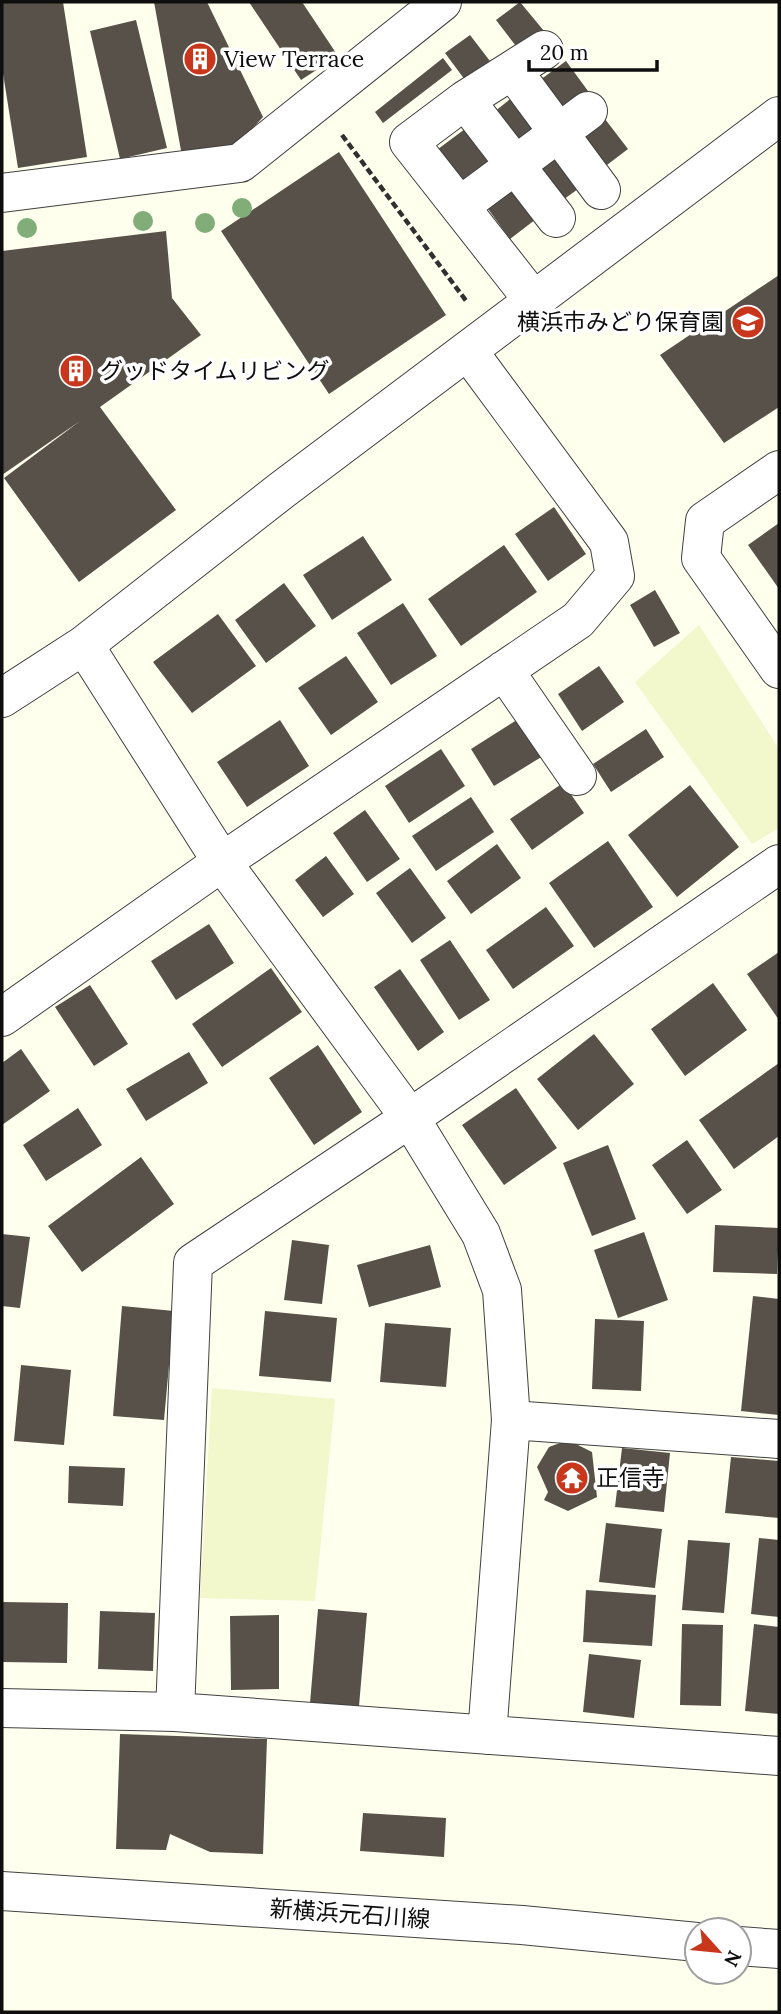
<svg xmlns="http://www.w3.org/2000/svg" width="781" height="2014" font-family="Lora,'Noto Sans JP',serif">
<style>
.farmland{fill:#f2f7cc}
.building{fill:#575149}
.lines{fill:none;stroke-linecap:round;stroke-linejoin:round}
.minor-casing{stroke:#414141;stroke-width:40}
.path{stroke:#303030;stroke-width:4.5;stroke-dasharray:7 3.5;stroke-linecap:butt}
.minor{stroke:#fff;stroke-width:38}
.tree{fill:#81ad79}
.labels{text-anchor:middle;stroke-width:7;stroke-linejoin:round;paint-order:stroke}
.poi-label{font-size:23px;fill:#0e0e0e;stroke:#fff;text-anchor:start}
.street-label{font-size:23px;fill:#0e0e0e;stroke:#fff}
</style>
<rect width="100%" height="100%" fill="#ffe"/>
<!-- farmland -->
<path class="farmland" d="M699,625l80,124v79l-27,16 -117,-162z
M212,1388l123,11 -20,202 -115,-3z"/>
<!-- building -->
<path class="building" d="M2,2h61l24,155 -69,11 -16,-101z
M154,2h53l56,115 -27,29 -54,10z
M249,2h53l36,54 -37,24z
M520,2l24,29 -25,19 -23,-30z
M136,20l31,128 -47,11 -30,-128z
M470,35l23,30 -25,19 -23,-31z
M443,58l9,12 -69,53 -8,-11z
M566,61l22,30 -25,19 -23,-30z
M514,96l23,31 -25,19 -23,-30z
M605,119l23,30 -25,19 -23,-30z
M469,126l26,36 -31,22 -26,-35z
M339,152l107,163 -117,79 -108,-163z
M562,153l23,31 -25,18 -23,-31z
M514,180l26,36 -30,23 -27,-37z
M166,231l6,67 29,37 -101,72 76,103 -97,72 -75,-104 76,-57 -78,54v-224z
M779,275v132l-55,36 -64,-88z
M554,507l32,47 -38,27 -33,-47z
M779,523v66l-31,-44z
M363,536l29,44 -60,40 -29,-45z
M504,545l33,47 -76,54 -33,-47z
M284,583l32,43 -50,37 -31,-43z
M655,590l25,43 -26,14 -24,-42z
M403,603l34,53 -46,29 -34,-52z
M218,614l38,52 -64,47 -39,-51z
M346,656l32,46 -47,33 -33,-47z
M599,666l25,36 -42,29 -24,-37z
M520,718l23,38 -49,30 -23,-37z
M280,720l29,46 -62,41 -30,-45z
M646,729l18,28 -53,35 -18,-28z
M441,749l24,37 -56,37 -24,-37z
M563,783l21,30 -52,37 -22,-31z
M690,785l49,62 -62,50 -49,-62z
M471,797l23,35 -58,39 -24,-35z
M365,810l35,49 -33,23 -34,-49z
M608,841l45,66 -59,41 -45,-65z
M497,844l24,34 -50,36 -24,-33z
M326,856l28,38 -31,23 -28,-37z
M410,868l36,50 -34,25 -36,-50z
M546,907l28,39 -61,43 -27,-39z
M209,924l25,39 -58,37 -25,-39z
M450,940l40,60 -31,20 -39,-60z
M779,952v68l-32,-46z
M271,968l31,44 -80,55 -30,-43z
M400,969l44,63 -26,19 -44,-64z
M713,983l34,47 -62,46 -34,-47z
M90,985l38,59 -34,22 -39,-59z
M594,1034l40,50 -56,46 -41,-51z
M318,1045l44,67 -48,33 -45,-67z
M21,1049l29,42 -48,34v-62z
M189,1052l19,31 -62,38 -20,-32z
M779,1063v73l-45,33 -35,-49z
M516,1088l41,60 -53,37 -42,-60z
M78,1108l24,37 -56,36 -23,-36z
M687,1140l35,50 -35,24 -35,-49z
M608,1145l28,74 -44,17 -29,-73z
M141,1157l33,47 -92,68 -34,-46z
M715,1225l64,3 -2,46 -64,-2z
M644,1232l24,68 -50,18 -24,-68z
M2,1234l28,3 -10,71 -18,-2z
M292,1240l37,5 -7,59 -38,-4z
M430,1245l11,42 -72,20 -12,-42z
M753,1296l26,3v116l-38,-4z
M122,1306l52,5 -10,109 -51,-4z
M265,1311l72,7 -6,64 -72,-6z
M595,1319l49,2 -3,70 -49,-2z
M385,1323l66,5 -5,59 -66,-5z
M21,1365l50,5 -7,75 -50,-4z
M568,1440l24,12 5,45 -29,14 -24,-11 4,-8 -11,-25 12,-20z
M622,1448l48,5 -6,59 -49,-5z
M731,1457l48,4v57l-54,-5z
M69,1466l56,2 -2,38 -55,-3z
M606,1523l56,6 -7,59 -56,-6z
M759,1538l20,2v77l-28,-3z
M688,1540l42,3 -6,70 -42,-3z
M586,1590l70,5 -4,51 -69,-4z
M2,1602l66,1 -1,60 -65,-1z
M318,1609l49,4 -8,93 -49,-3z
M100,1611l55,2 -2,58 -55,-2z
M279,1615v74l-48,1 -1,-74z
M682,1624l41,1 -2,81 -41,-1z
M754,1624l25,3v87l-34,-3z
M589,1654l52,6 -7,58 -51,-6z
M120,1734l147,5 -4,115 -53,-2 -40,-18 -4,16 -50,-1z
M363,1813l83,5 -2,39 -84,-6z"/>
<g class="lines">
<defs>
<path id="minor" d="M513,71l88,119
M465,100l91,118
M2,193l238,-30 202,-161
M472,197l116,-86
M534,301l-125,-159 56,-42 79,-50
M779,470l-74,51 -4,37 78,111
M84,645l138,217 188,256 71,116 21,56 9,130 -24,315
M504,670l73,106
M2,698l82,-53 198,-155 497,-374
M2,1017l220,-155 356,-242 37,-44 -6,-34 -141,-191
M511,1420l268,19
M2,1708l173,4 604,44
M175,1712l18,-449 217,-145 369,-254
M2,1891l520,34 175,17
M739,1946l40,3"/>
</defs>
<!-- minor casing -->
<use href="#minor" class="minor-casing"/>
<!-- path -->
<path class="path" d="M342,135l125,167"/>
<!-- minor -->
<use href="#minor" class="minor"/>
</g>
<!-- trees -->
<g class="tree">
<circle cx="242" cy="208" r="10"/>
<circle cx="143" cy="221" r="10"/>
<circle cx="205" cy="223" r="10"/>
<circle cx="27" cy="228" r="10"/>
</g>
<!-- icons -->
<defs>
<symbol id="building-disc" viewBox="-11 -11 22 22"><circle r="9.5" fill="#c8361b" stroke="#fff"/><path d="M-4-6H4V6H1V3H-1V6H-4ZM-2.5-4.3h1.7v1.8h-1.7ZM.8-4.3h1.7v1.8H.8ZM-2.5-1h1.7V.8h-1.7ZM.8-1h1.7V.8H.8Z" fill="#fff"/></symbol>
<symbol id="school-disc" viewBox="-11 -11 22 22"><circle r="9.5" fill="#c8361b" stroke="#fff"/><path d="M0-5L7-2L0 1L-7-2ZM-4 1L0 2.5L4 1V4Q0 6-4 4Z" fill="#fff"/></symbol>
<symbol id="temple-disc" viewBox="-11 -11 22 22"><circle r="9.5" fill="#c8361b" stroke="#fff"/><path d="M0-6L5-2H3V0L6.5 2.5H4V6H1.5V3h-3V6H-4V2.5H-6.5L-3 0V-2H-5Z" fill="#fff"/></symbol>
</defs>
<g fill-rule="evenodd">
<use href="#building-disc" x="181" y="40" width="38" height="38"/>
<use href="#school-disc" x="729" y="303" width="38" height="38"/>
<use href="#building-disc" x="57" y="352" width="38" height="38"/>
<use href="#temple-disc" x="553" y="1459" width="38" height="38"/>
</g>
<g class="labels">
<!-- poi labels -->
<g class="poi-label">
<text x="224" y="67">View Terrace</text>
<text x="724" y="330" text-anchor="end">横浜市みどり保育園</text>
<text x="100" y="379">グッドタイムリビング</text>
<text x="596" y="1486">正信寺</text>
</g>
<!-- street labels -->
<g class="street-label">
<text transform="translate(350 1914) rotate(4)" y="8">新横浜元石川線</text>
</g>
</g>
<!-- border -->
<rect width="781" height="2014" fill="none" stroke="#0e0e0e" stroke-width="7"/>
<!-- north arrow -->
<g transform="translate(718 1951) rotate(117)"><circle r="33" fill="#ffffff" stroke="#9f9f9f" stroke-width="2"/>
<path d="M0-5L12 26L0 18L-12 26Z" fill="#c8361b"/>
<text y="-10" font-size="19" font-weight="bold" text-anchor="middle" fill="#0e0e0e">N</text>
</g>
<!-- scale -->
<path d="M529 60v10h128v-10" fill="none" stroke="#0e0e0e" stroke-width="3.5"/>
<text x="540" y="60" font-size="21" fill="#0e0e0e" stroke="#ffffff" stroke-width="5" paint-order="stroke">20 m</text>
</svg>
